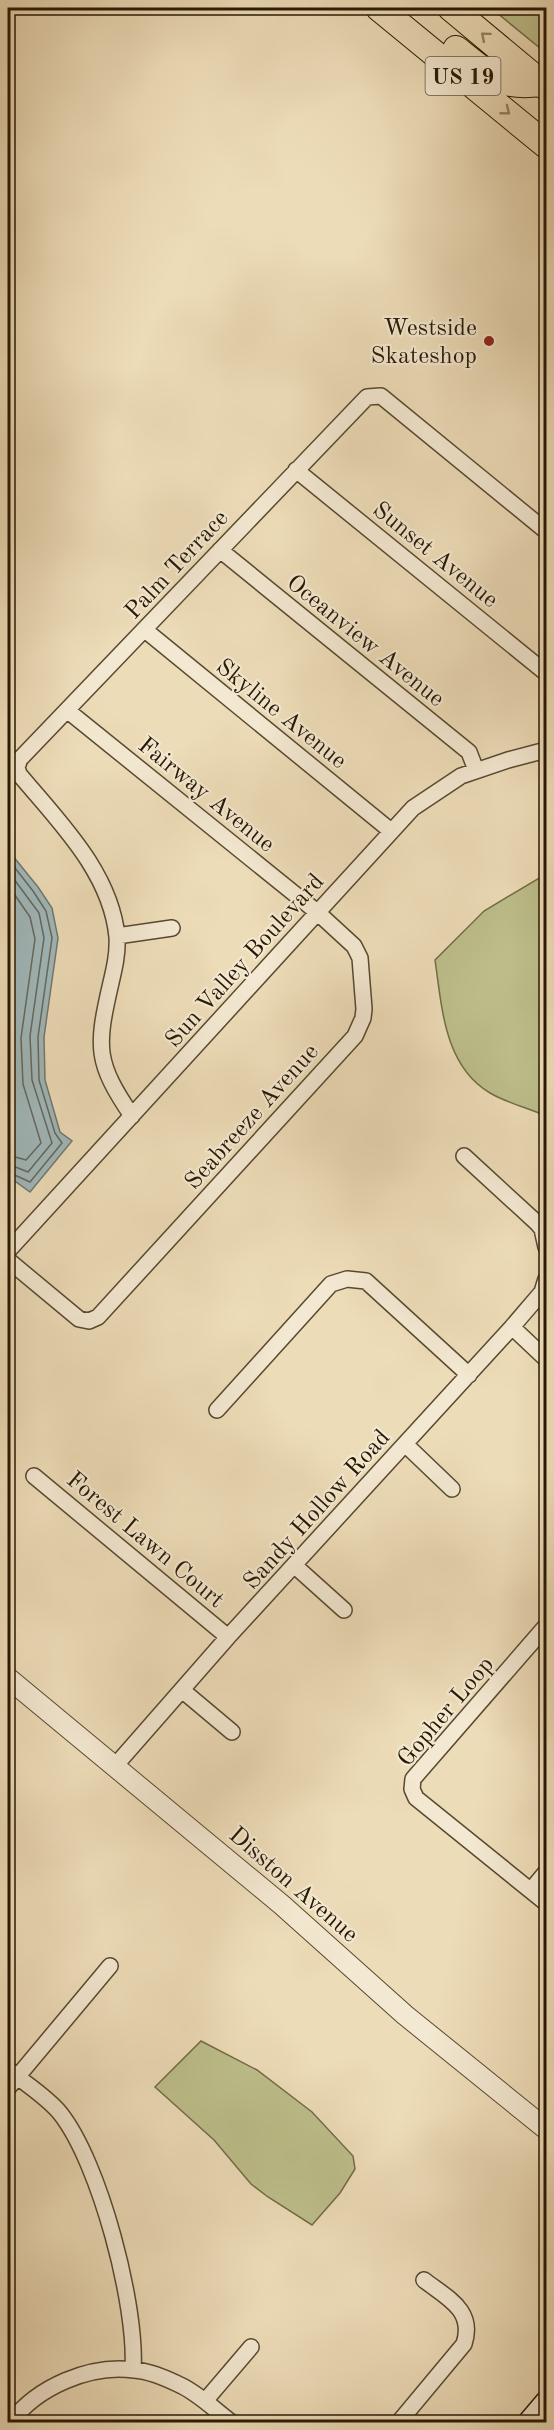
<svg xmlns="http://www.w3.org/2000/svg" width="554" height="2430" font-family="'Old Standard TT',serif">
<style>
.green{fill:#bdbf8b;stroke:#726c47;stroke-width:1.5}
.water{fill:#a0b8bb;stroke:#707871;stroke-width:1.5}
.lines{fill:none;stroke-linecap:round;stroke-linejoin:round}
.shore{stroke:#64685f;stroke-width:1.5}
.minor-casing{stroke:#584930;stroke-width:18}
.tertiary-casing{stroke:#584930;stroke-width:22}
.secondary-casing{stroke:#271803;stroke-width:24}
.trunk-casing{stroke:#271803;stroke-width:28}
.minor{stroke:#f3e8d1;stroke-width:15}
.tertiary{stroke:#f3e8d1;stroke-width:20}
.secondary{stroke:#f3e8d1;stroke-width:21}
.trunk{stroke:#eddcb8;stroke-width:26}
.oneway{stroke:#948467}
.poi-dot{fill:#8f2418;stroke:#f3e8d1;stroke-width:2}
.labels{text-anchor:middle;stroke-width:4.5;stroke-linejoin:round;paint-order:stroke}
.shield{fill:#f3e8d1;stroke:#645641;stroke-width:1.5}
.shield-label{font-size:22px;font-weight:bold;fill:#271803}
.poi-label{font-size:24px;fill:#271803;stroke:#f3e8d1;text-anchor:end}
.street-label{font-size:24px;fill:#271803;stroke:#f3e8d1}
</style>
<rect width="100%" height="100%" fill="#eddcb8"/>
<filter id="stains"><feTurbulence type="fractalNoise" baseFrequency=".00333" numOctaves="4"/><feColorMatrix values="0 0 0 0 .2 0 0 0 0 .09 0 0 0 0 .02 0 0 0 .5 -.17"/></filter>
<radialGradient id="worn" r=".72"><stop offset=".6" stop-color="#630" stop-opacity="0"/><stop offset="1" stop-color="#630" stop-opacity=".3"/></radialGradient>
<!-- green -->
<path class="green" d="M491,8h55v45z
M546,874v242c-18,-8 -39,-13 -56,-23 -46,-27 -48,-86 -55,-133l49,-49z
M201,2041l56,29 55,42 41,44 2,13 -15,24 -28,32 -44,-28 -17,-13 -37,-44 -59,-53z"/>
<!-- water -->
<path class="water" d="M8,850l30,37 14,21 6,30 -14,99 1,43 15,52 12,9 -42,51 -22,-16z"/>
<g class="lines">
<!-- shore -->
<path class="shore" d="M8,859l25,32 13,20 6,27 -14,99 1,43 16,53 7,10 -32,39 -22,-10
M8,871l31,42 5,25 -14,98 2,44 20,63 -24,29 -20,-8
M8,885l22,32 5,22 -14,99 2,46 18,59 -15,17 -18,-5"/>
<defs>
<path id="minor" d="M296,470l250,203
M220,550l249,202 7,18
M145,630l246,201
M117,936l55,-8
M132,1116c-36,-53 -36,-68 -22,-129 4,-17 8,-33 7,-50 -6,-65 -59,-116 -98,-163l-2,-7 3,-8 347,-362 14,-1 165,135
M464,1156l73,67 5,6 4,18
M8,1251l405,-443 48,-32 47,-16 38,-10
M8,1260l71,59 10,2 9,-4 257,-281 8,-18 1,-9 -4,-51 -6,-12 -37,-34 -249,-201
M512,1327l34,32
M217,1410l114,-126 16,-5 19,2 103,94
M405,1444l47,45
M34,1476l194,161
M295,1566l49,44
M546,1626l-133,153 -1,10 4,9 130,105
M182,1690l50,42
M115,1766l113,-129 284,-310 30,-35 4,-13
M531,1890l15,-18
M8,2069c17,15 38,27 52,44 40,50 77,193 73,256
M8,2088l102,-122
M205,2401l46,-54
M11,2422c26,-35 79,-58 123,-52 16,1 34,9 48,16 18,9 33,24 49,36
M399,2422l65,-78c11,-34 -17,-46 -40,-64"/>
<path id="tertiary" d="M8,1678l274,227 123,110 141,114"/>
<path id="secondary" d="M529,2422l17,-20"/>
<path id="trunk" d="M379,8l167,137
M451,8l95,79
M456,49c32,25 43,40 85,34"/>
</defs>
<!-- minor casing -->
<use href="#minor" class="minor-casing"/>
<!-- tertiary casing -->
<use href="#tertiary" class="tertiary-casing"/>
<!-- secondary casing -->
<use href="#secondary" class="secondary-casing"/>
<!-- trunk casing -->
<use href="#trunk" class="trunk-casing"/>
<!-- minor -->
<use href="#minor" class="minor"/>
<!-- tertiary -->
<use href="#tertiary" class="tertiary"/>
<!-- secondary -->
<use href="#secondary" class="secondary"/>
<!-- trunk -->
<use href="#trunk" class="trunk"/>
</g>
<!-- one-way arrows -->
<defs><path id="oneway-chevron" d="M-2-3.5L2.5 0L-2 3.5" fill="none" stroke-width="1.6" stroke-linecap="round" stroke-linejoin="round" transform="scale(1.5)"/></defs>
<g class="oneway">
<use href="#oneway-chevron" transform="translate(485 36) rotate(-140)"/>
<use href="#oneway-chevron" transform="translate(506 111) rotate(39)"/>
</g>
<!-- markers -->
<circle class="poi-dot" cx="489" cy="341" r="6"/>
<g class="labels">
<!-- shield labels -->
<rect class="shield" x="425.5" y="57" width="75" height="38" rx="4.5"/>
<g class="shield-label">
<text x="463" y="84">US 19</text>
</g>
<!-- poi labels -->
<g class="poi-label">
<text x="477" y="335">Westside<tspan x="477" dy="28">Skateshop</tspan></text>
</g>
<!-- street labels -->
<g class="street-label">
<text transform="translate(436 554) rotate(39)" y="8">Sunset Avenue</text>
<text transform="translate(176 564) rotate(-47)" y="8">Palm Terrace</text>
<text transform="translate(366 640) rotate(39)" y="8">Oceanview Avenue</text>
<text transform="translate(282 713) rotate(39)" y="8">Skyline Avenue</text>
<text transform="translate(207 794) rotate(39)" y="8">Fairway Avenue</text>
<text transform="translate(244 960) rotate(-48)" y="8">Sun Valley Boulevard</text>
<text transform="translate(251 1116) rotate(-48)" y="8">Seabreeze Avenue</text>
<text transform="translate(316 1509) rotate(-48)" y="8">Sandy Hollow Road</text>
<text transform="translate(146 1539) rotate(40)" y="8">Forest Lawn Court</text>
<text transform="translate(445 1711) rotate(-50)" y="8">Gopher Loop</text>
<text transform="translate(294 1884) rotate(41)" y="8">Disston Avenue</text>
</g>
</g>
<!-- margin -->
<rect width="554" height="2430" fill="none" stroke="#eddcb8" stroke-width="30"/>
<rect x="9" y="9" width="536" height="2412" fill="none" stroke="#271803" stroke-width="3"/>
<rect x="15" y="15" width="524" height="2400" fill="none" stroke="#271803" stroke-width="1.5"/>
<rect width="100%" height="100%" filter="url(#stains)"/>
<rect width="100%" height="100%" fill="url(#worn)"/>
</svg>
